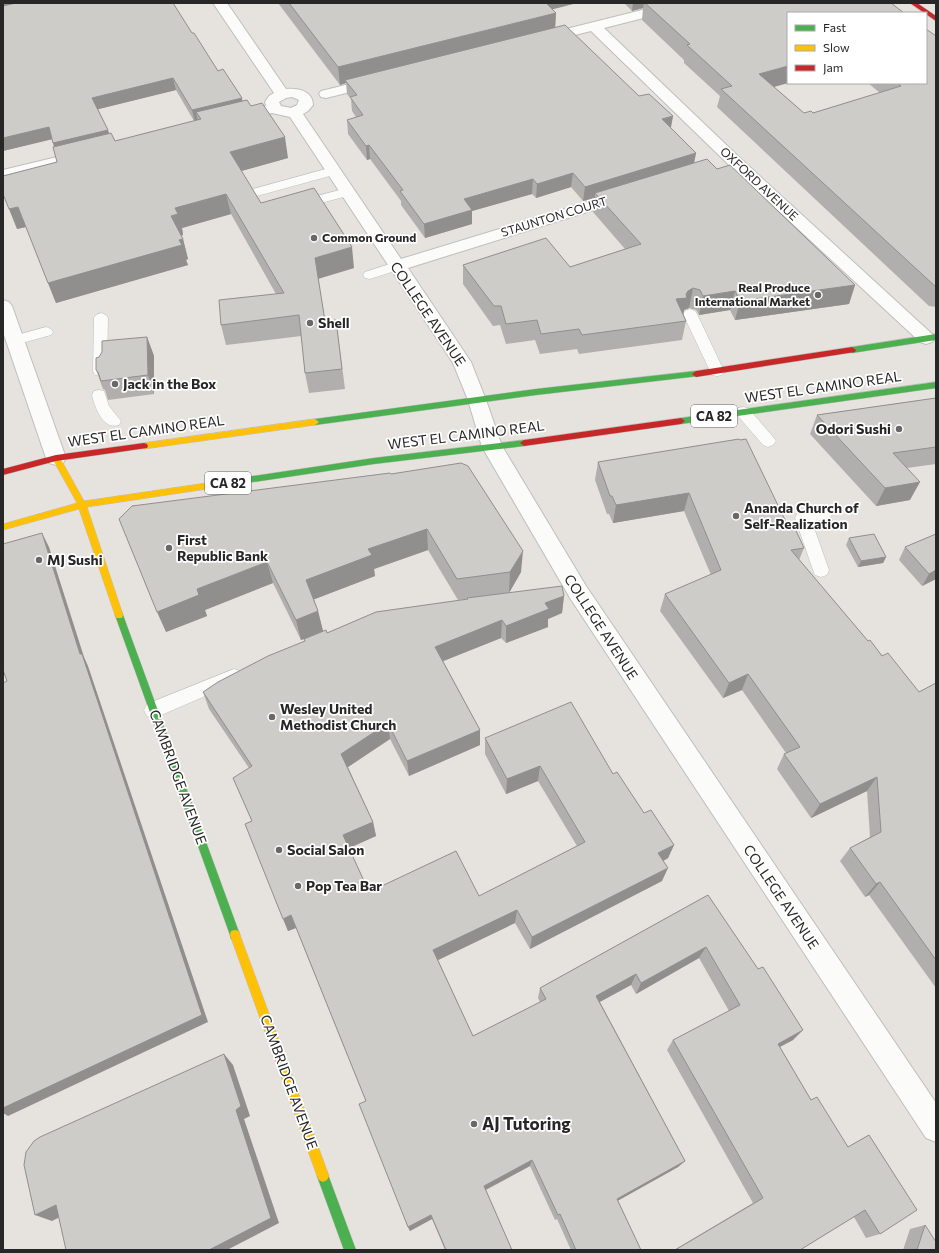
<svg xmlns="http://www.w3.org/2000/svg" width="939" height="1253" font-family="Commissioner,sans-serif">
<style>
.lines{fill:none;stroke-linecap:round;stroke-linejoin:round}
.lane-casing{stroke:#bfbebf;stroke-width:1}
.street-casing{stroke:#bfbebf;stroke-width:2}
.fast-casing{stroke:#bfbebf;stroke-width:1}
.slow-casing{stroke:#bfbebf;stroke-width:1}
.jam-casing{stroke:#bfbebf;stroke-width:1}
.lane{fill:#fbfbfa;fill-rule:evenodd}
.street{fill:#fbfbfa;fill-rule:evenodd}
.fast{fill:#4caf50;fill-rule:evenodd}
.slow{fill:#ffc107;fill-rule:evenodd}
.jam{fill:#c62828;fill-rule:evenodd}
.wall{fill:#b1afad;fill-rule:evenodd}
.shaded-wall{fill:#908f8d}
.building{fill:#ceccc9;stroke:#908f8d}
.poi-dot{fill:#6a6867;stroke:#fff;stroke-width:1.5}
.labels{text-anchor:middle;stroke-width:3.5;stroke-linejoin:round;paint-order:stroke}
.far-street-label{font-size:12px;fill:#272727;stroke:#fff}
.far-poi-label{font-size:12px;font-weight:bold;fill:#272727;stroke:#fff;text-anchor:start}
.shield{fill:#fff;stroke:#686868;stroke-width:1}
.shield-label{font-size:13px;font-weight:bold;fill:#272727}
.street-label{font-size:14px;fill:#272727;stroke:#fff}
.poi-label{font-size:14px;font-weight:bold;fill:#272727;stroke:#fff;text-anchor:start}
.near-poi-label{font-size:17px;font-weight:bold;fill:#272727;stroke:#fff;text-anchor:start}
</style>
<rect width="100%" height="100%" fill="#e6e2de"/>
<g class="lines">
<defs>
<path id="lane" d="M333,167l4,1 2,3 -2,3 -80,22 -4,-1 -2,-3 2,-3z
M347,188l4,1 2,3 -2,3 -30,8 -4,-1 -2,-3 2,-3z
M396,262l5,1 2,3 -2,3 -31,10 -5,-1 -2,-3 2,-3z
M690,309l5,2 2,3 27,57 -2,4 -5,1 -5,-1 -2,-4 -27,-57 2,-3z
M101,313l5,2 2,3 -1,53 -2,4 -5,1 -5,-1 -2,-4 1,-53 2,-3z
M46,327l5,2 2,3 -2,3 -36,10 -5,-2 -2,-3 2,-3z
M99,390l5,1 5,15 12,15 -2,4c-16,5 -24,-17 -27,-30l2,-4z
M743,407l5,1 25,29 3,4 -3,4 -5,2 -5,-2 -25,-29 -2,-4 2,-4z
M824,508l6,2 2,4 -2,4 -18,4 17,48 -2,5 -6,2 -6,-2 -2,-5 -18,-52 2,-4z
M234,669l6,2 3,5 -3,5 -81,35 -6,2 -6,-2 -3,-6 3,-6z"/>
<path id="street" d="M213,3h14l59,86c12,-1 27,2 27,16l-5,6 -5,3 98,145 216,-66 6,-2 6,2 2,3 -2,3 -221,69 63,94 15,38 16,46 84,140 350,517v39l-10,-4 -356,-540 -88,-151 -14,-47 -15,-37 -163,-246 -18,-4 -34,8 -5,-1 -2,-3 2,-3 33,-8 -1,-4 4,-6 5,-3zM292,97l7,3 -2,5 -6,3 -10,-2 -2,-4 7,-4z
M670,3h23l-2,3 -87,22 137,131 191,175 3,4 -3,4 -6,2 -6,-2 -191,-177 -138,-134 -48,12 -5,-1 -2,-3 2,-3z
M374,78l5,1 2,3 -2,3 -53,13 -5,-1 -2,-3 2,-3z
M86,150l5,2 3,3 -3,3 -88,22v-10z
M3,300l6,2 3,4 54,152 -3,5 -7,2 -7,-2 -3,-5 -43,-126z"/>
<path id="fast" d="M936,334v6l-84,13 -4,-3 4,-3z
M696,371l4,3 -1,2 -163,19 -221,30 -4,-3 4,-3 221,-30z
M936,382v6l-255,36 -4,-3 4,-3z
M524,440l4,3 -4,3 -150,18 -154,23 -4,-3 4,-3 154,-23z
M119,611l3,1 1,3 117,320 -1,4 -4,1 -4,-1 -1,-4 -115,-320 1,-3z
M323,1170l4,2 29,78h-12l-27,-74 2,-4z"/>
<path id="slow" d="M315,419l4,3 -4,3 -171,24 -4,-3 4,-3z
M56,455l3,1 25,45 136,-20 4,3 -4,3 -133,20 36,108 -1,3h-6l-1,-3 -36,-106 -76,21v-6l74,-21 -25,-45z
M235,930l4,1 1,4 89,241 -2,4 -4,2 -4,-2 -2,-4 -87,-241 1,-4z"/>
<path id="jam" d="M910,3h7l19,13v5z
M852,347l4,3 -1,2 -159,25 -4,-3 4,-3z
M681,418l4,3 -4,3 -157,22 -4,-3 4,-3z
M144,443l3,1 1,2 -1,2 -91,13 -53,14v-6l53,-14z"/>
</defs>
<!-- lane casing -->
<use href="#lane" class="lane-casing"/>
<!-- street casing -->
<use href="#street" class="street-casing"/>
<!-- fast casing -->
<use href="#fast" class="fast-casing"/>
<!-- slow casing -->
<use href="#slow" class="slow-casing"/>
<!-- jam casing -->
<use href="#jam" class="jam-casing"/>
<!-- lane -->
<use href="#lane" class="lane"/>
<!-- street -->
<use href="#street" class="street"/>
<!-- fast -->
<use href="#fast" class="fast"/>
<!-- slow -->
<use href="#slow" class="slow"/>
<!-- jam -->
<use href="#jam" class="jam"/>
</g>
<!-- wall -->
<path class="wall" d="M3,3l189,30 26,38 70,87 -47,13 20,32 93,65 -36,10 7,43 11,-1 9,69 -36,4 -4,-20 -4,-37 -75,9 -5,-20 55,-31 -45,-80 -49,14 1,7 -2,1 2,3 5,20 -2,1 2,5 -132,38 -30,-76 -9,2 40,-67 -3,-15 -2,-8 -49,12zM176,90l18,31 -79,20 -6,-8 -11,-24z
M278,3h299l-25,6 4,4 -1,15 84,68 34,20 -2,12 25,25 -2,10 23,6 138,116 -6,19 -114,16 -5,-10 -31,5 -3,-5 -7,-2 -5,2 -1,5 3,6 -4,19 -103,14 -2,-5 -37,5 -5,-14 -29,4 -6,-19 -7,1 -30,-42v-19l107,2 55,-18 -32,-37 2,-14 -12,3 -12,-14 -35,11 -4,-4 -60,17v13l-47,14 -24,-33v-4l-31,-42 -3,1 -19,-26 -1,-14 9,-3 -4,-6 -1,-12 -4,-5 -1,-11 -6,2z
M624,3h267l-103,10v70l-14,4 30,26h9l67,-20 -12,-10h58l10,-47v271l-7,-1 -212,-199 3,-11 -36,-33v-3l-42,-40 1,-12 -11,3z
M147,337l7,19v38l-46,6 -3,-10 -2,-1 -7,-19z
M936,398v66l-29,4 3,32 -34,6 -66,-72 7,-19z
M598,462l189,62 17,24 -5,12 69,81 51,51 17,-9v305l-67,-93 -4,2 -25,-36 10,-13 20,-11 -3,-46 -56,27 -34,-49 7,-15 2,-1 -44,-63 -19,8 -63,-87 5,-17 46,-19 -27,-64 -71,12 -4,-9h-2l-12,-34z
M391,474l130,98 -12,21 55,3 -2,17 -14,6v8l-42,16 -5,-5 -58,23 37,69v15l-71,31 -19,-37 -42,28 25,55 3,14 -27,12 20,44 110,4 98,-50 -39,-65 -32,13 -21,-40v-16l128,36 31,39 30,32 -6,13 -5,3 -1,20 -132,68 -15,-26 -77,37 35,76 67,-34 -2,-4 2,-10 168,-93 85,145 -13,7 31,53 37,47 21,-12 11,99 -14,4 -12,-21 -54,33h-126l79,-47 -86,-153 6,-10 56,-29 -30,-53 -63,36 -5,-9 -31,17 85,159 -7,6 -61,34 24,49h-70l-14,-31 -2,1 -25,-54 -44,24 26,60h-67l-13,-31 -22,12 -2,-4 -42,-126 -70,-173 -8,3 -36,-110 -19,-43 16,-10 -40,-59 -6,-17 102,-51 -1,-2 -3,1 -28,-57 -68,27 2,6 -41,16zM428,550l30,50 9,-1v1l-140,33 -4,-2 -5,-20 -4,-12 61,-23 -1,-7z
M936,534v45l-14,7 -23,-26 6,-13z
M849,538l37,19 -3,6 -25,4 -12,-22z
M925,1225l11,25h-33l7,-21z"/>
<!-- shaded-wall -->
<path class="shaded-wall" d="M3,3h21l-21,5z
M542,3h35l-27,7z
M633,3h11l-1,5 -11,3z
M556,13l-1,17 -210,50 1,3 -6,2 -2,-18z
M788,66v17l-33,9 4,-18z
M173,78l3,12 -81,20 -3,-12z
M242,98l2,12 -43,9 -5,-7 2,9 -3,1 -3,-12z
M673,116l-3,15 -8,-12z
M49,127l4,12 -50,12v-13z
M108,130l4,12 -55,13 -4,-12z
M285,137l3,21 -54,15 -4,-21z
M369,145l1,14 -3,1 -1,-14z
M696,153l-3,15 -98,25v5l-12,3 2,-14z
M573,173l-2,14 -35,11 1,-14z
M533,179l-1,15 -60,17v13l-47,14 -1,-14 40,-25z
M226,194l5,20 -49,14 1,7 -7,2 -5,-21 4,-8z
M18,207l8,20 -9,2 -8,-20z
M183,239l5,20 -2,1 2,5 -132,38 -8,-20z
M352,247l2,21 -36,11 -3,-21z
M855,285l-6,19 -114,16 5,-19z
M693,288l-4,20 -5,2 -1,7 -7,-18 10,-5 2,-3z
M735,291l-5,19 -31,5 4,-19z
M147,337l7,19v38l-6,-19z
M920,482l-10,18 -34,6 9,-18z
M689,493l-5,18 -71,12 3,-18z
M427,529l1,21 -54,19 1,7 -65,25 -4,-21 62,-31z
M42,533l7,14 35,110 4,9 120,356 -200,94 -5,-3v-5l77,-454z
M523,551l-2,21 -12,21 1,-21z
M886,557l-3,6 -25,4 3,-6z
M267,562l6,21 -68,27 2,6 -41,16 -9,-20 40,-23z
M936,570v9l-14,7 7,-12z
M564,596l-2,17 -14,6v8l-42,16v-17l39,-23z
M318,611l5,20 -22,9 -5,-20z
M502,620l-1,18 -65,26 -1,-17z
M748,674l-6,16 -19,8 6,-15z
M388,723l2,16 -45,30 -4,-15z
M480,730v15l-71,31 -2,-15z
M540,766l-2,15 -32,13 1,-15z
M877,777l-10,14 -56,27 9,-14z
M373,822l3,14 -29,13 -4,-14z
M674,845l-6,13 -15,9 5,-14z
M668,868l-6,13 -132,68 2,-12z
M880,882l-11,13 -4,2 11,-13z
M517,910l-2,13 -81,39 -1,-12z
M291,915l5,13 -8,3 -5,-12z
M706,947l-7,11 -63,36 5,-11z
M636,974l-5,11 -39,21 4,-10z
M803,1030l-10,10 -25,13 10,-9z
M224,1054l9,11 17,51 -6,3 35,104 -52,27h-18l27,-140z
M532,1160l-2,6 -47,25 1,-5z
M685,1161l-7,6 -66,37 5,-5z
M56,1205l16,6 -20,10 -17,-6z
M431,1215l1,4 -22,12 -2,-4z"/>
<!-- building -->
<path class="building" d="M16,3h157l19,30h2l24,38 5,-2 19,29 -50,12 -19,-32 -81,20 16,32 -55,13 -4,-16 -46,11v-132z
M289,3h257l10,10 -218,54z
M645,3h246l13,10h-116v53l-29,8 45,39 7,-2 2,2 88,-27 -4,-3h29v-54l10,7v251l-215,-198 11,-3 -45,-41 3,-1z
M565,25l74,71 10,-2 24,22 -11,3 34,34 -111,34 -12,-14 -36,11 -4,-5 -69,20 8,11 -48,14 -24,-33 3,-1 -34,-45 -3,1 -19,-26 16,-5 -13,-18 7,-2 -12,-15z
M247,100l4,6 11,-3 23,34 -55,15 31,51 53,-15 38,59 -37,11 10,63 11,-1 6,49 -37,4 -6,-58 -78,10 -2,-25 65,-7 -58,-99 -51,14 3,6 -7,2 12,23 -4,1 3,5 -134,38 -30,-76 -9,2 -6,-15v-18l54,-14 -4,-15 58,-14 4,8 86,-22 -5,-7z
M707,159l10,10 13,-4 125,120 -115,16 -5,-10 -32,5 -3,-6 -7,-2 -5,3 -2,3 1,4 -11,1 10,22 -104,14 -3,-6 -38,5 -4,-14 -31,4 -5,-18h-7l-31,-41 83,-27 24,29 71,-23 -46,-51z
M147,337l1,38 -47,6 -3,-9 -2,-2v-12l3,-1 3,-5v-11z
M936,398v49l-43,6 27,29 -35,6 -68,-73z
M739,439l1,1 6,-1 41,85h6l11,24 -13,2 77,91 2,-1 12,16 6,-3 31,39 17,-9v277l-56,-78 -4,2 -26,-36 31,-16 -4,-55 -57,27 -36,-50 16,-7 -52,-73 -19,9 -64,-89 56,-24 -32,-77 -73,12 -4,-9h-2l-12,-34z
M461,463l7,3 55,85 -13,21 -53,7 -30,-50 -59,20 4,6 -66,25 12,31 -22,9 -29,-58 -70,27 2,6 -42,17 -38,-93 13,-13 258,-33 1,1z
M42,533l38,121h2l120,361 -199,93v-425l4,-2 -4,-11v-126z
M874,534l12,23 -25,4 -12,-23z
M936,534v36l-7,4 -24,-27z
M562,586l2,10 -19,7 4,6 -43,17 -4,-6 -67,27 45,83 -73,31 -19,-38 -47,31 32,68 -30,13 26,57 87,-41 23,45 106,-54 -45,-76 -33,13 -22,-41 86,-36 42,72 4,-2 27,41 7,-3 23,35 -16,8 10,15 -136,69 -15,-27 -84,40 40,86 73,-37 -6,-11 168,-93 50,74 5,-2 40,63 -25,14 33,56 6,-3 31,50 21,-12 48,75 -37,24 -15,-24 -65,40h-125l88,-52 -90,-158 67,-35 -34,-58 -65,36 -5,-9 -40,22 89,165 -68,38 24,51h-65l-16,-36 -2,1 -26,-55 -48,26 28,64h-66l-15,-35 -23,12 -49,-123 7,-3 -75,-186 -8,4 -38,-95 7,-3 -19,-43 19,-12 -49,-74 15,-10 50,-26 37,-15 -1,-2 22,-9 1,3 49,-21 92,-13 -1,-1z
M224,1054l17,52 -5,4 35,108 -62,32h-143l-10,-45 -21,10 -11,-50 2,-13 8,-11 6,-4z
M925,1225l11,17v8h-19z"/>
<!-- markers -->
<g class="poi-dot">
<circle cx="314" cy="238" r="4"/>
<circle cx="818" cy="295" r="4"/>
<circle cx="310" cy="323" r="4"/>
<circle cx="115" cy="384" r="4"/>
<circle cx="899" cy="429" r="4"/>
<circle cx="736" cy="516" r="4"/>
<circle cx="169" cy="548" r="4"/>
<circle cx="39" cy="560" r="4"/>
<circle cx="272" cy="717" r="4"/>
<circle cx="279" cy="850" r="4"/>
<circle cx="298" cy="886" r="4"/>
<circle cx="474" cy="1124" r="4"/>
</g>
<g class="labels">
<!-- far-street labels -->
<g class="far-street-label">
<text transform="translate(759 184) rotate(43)" y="4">OXFORD AVENUE</text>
<text transform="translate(554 217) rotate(-17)" y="4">STAUNTON COURT</text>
</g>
<!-- far-poi labels -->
<g class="far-poi-label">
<text x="322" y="242">Common Ground</text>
<text x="810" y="292" text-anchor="end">Real Produce<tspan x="810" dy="14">International Market</tspan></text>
</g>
<!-- shield labels -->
<g class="shield">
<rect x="691" y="405" width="46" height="22" rx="3"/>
<rect x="205" y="472" width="46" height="22" rx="3"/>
</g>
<g class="shield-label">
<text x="714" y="421">CA 82</text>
<text x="228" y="488">CA 82</text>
</g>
<!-- street labels -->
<g class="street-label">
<text transform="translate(428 314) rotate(56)" y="5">COLLEGE AVENUE</text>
<text transform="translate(823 387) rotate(-8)" y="5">WEST EL CAMINO REAL</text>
<text transform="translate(146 431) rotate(-8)" y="5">WEST EL CAMINO REAL</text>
<text transform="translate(466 435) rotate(-7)" y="5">WEST EL CAMINO REAL</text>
<text transform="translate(601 627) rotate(57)" y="5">COLLEGE AVENUE</text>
<text transform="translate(178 777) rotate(70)" y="5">CAMBRIDGE AVENUE</text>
<text transform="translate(781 897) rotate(56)" y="5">COLLEGE AVENUE</text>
<text transform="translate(289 1082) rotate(70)" y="5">CAMBRIDGE AVENUE</text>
</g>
<!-- poi labels -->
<g class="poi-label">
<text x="318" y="328">Shell</text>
<text x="123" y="389">Jack in the Box</text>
<text x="891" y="434" text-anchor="end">Odori Sushi</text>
<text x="744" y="513">Ananda Church of<tspan x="744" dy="16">Self-Realization</tspan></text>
<text x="177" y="545">First<tspan x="177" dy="16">Republic Bank</tspan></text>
<text x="47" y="565">MJ Sushi</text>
<text x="280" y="714">Wesley United<tspan x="280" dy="16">Methodist Church</tspan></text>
<text x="287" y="855">Social Salon</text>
<text x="306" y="891">Pop Tea Bar</text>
</g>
<!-- near-poi labels -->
<g class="near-poi-label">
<text x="482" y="1130">AJ Tutoring</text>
</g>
</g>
<!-- border -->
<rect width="939" height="1253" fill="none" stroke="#272727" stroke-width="8"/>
<!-- legend -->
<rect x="787" y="12" width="140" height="72" fill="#ffffff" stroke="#a9a9a9"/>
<rect x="795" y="25" width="20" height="6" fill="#4caf50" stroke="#a9a9a9"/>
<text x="823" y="32" font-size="12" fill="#272727">Fast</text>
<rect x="795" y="45" width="20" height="6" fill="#ffc107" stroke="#a9a9a9"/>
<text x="823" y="52" font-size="12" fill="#272727">Slow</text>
<rect x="795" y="65" width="20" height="6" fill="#c62828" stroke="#a9a9a9"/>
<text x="823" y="72" font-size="12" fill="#272727">Jam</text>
</svg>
